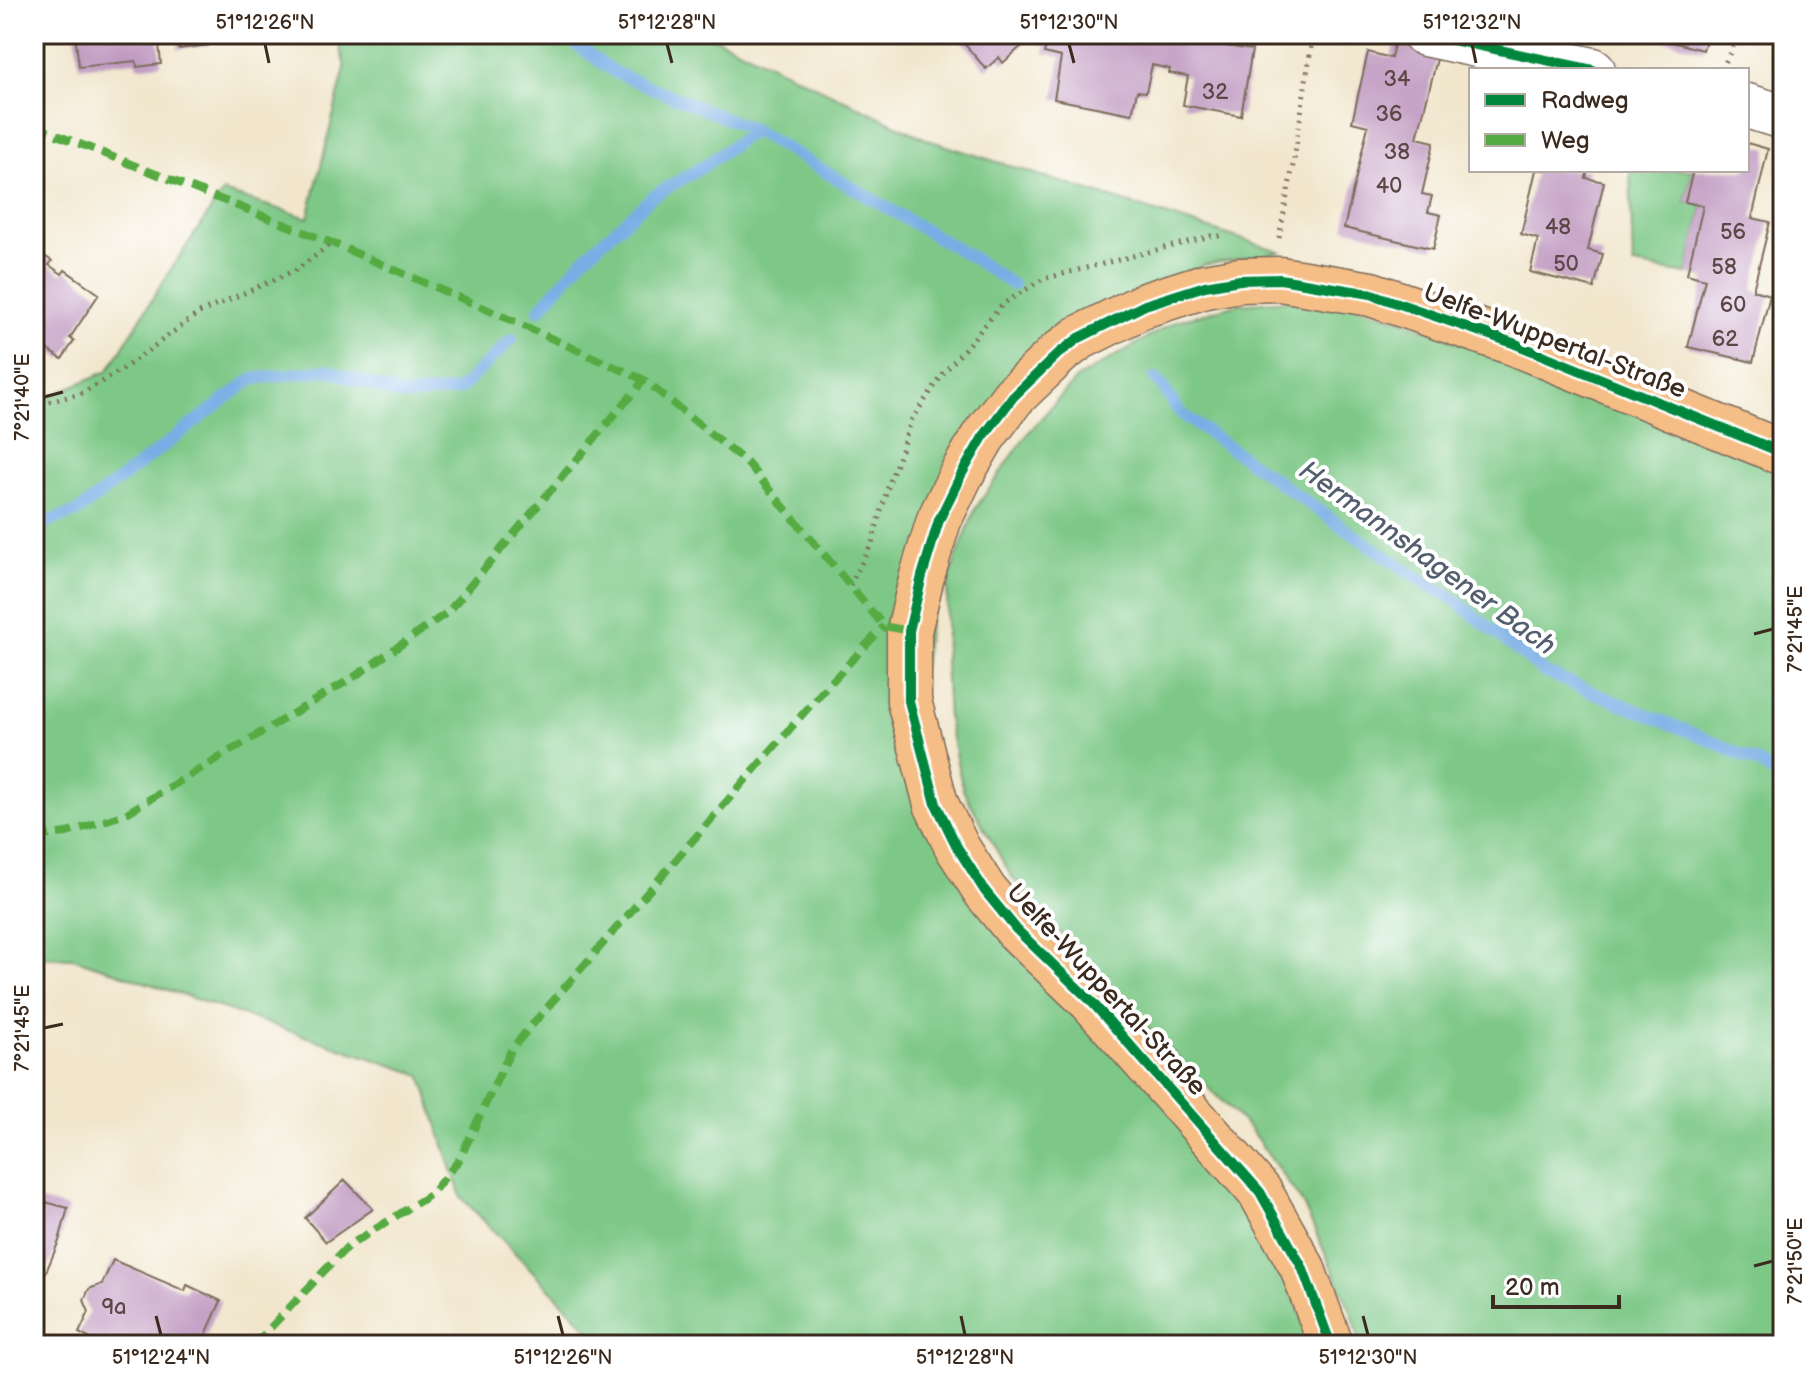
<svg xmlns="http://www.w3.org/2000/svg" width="1817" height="1379" font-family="'Balsamiq Sans',sans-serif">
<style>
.green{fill:#7dc886;stroke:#5c7952;stroke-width:2}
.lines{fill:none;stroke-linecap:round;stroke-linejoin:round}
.stream{stroke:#78ade5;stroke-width:12}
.building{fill:#bf98c0}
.minor-casing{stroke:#7b6c5b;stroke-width:47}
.major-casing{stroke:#7b6c5b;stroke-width:47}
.path{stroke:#7b6c5b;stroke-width:5;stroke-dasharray:2 6;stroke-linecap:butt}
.minor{stroke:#fff;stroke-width:44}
.major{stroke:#f6be87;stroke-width:44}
.quiet{stroke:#55ab43;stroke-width:8;stroke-dasharray:16 8;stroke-linecap:butt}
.cycleway-casing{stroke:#fff;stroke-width:15}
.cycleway{stroke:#00873e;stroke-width:10}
.ticks{fill:none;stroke:#3b2a1e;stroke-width:3}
.labels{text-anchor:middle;stroke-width:8;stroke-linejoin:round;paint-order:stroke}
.number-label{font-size:22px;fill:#5c4646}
.street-label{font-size:26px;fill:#3b2a1e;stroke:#fff}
.water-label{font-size:28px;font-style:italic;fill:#535e6e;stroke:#fff}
.neatline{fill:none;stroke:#3b2a1e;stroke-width:3}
.ticks-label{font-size:20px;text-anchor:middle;fill:#3b2a1e}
</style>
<rect width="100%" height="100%" fill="#fff"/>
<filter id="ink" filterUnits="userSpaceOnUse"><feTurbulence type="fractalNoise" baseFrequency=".0125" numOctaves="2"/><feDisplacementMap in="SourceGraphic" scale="16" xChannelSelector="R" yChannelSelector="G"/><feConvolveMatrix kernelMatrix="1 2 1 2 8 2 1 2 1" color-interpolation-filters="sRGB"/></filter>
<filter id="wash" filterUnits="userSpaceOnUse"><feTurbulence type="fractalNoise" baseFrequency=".006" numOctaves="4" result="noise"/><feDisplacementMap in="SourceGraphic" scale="32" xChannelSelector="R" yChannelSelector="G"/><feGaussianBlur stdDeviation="1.8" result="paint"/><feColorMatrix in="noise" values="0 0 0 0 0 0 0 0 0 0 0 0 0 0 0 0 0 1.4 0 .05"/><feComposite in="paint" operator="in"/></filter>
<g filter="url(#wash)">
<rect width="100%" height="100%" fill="#f1e6cc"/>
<!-- green -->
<path class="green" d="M337,34h370l221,106 354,112 -78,13 -64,27 -190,178 -41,299 315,396 41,67 49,113h-710l-143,-148 -40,-122 -348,-117 -39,-1v-554l74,-32 63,-102 52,-77 85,26 37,-150z
M1630,170h63l-8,32 18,4 -16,68 -54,-9z
M1325,297l78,23 380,151v874h-422l-9,-32 -49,-109 -53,-75 -143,-142 -96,-111 -48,-86 -15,-70 -3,-60 3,-80 27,-71 54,-77 47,-53 100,-58 62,-17z"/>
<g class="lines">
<!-- stream -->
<path class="stream" d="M575,34l3,12 38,27 138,57
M539,310l44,-51 70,-63 51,-30 50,-36 217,127 42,28
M1155,378c12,11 16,26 28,37l168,118 79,53 21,11 93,75 172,71 46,22 21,15
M34,526l43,-14 175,-133 75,-9 77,26 55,-6 53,-51"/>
</g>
<g id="blocks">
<!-- building -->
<path class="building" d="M75,34h83l3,30 -24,3 -1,-6 -57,6z
M177,34h75v2l-43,5v4l-31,4z
M956,34h220l-1,4 77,12 -11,66 -58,-11 5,-29 -19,-3 1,-4 -18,-4 -6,27 -9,-1 -5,23 -78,-15 7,-42 -17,-4 2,-7 -19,-5 -24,22 -4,-6 -13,12z
M1641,34h67l-5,16z
M1395,40l44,11 -22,87 17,4 -12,52 10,2 -4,16 13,3 -8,34 -89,-21 24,-102 -16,-4 16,-70 23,6z
M1747,143l21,6 -16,69 18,4 -17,68 17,5 -17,67 -65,-15 17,-68 -18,-5 16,-68 -18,-4 8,-32h54z
M1536,170h52l-2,8 18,4 -16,68 15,4 -9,34 -64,-16 8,-33 -17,-5z
M34,249l18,12 -3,4 13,9 3,-4 34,24 -29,44 4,3 -12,18 -18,-12 3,-5 -13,-9z
M345,1180l28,29 -47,33 -21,-24z
M34,1199l34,9 -9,33 -21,50 -4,-1z
M113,1260l72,31 2,-6 34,16 -17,38 -6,-3 -4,9h-92l-23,-12 10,-21 -5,-12 5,-11 13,-5z"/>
</g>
</g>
<g filter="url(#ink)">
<use href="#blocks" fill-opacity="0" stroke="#7b6c5b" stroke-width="2"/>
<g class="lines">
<defs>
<path id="minor" d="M1425,34l168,36
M1747,106l36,11"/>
<path id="major" d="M1331,1345l-29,-78 -42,-75 -169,-191 -74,-71 -32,-39 -28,-44 -21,-43 -27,-103v-70l13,-55 17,-56 22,-45 22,-38 30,-40 46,-44 20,-15 66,-33 60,-19 35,-6 40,-1 91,15 142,49 270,110"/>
</defs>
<!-- minor casing -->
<use href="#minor" class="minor-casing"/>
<!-- major casing -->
<use href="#major" class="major-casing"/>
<!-- path -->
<path class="path" d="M1722,69l17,-35
M1279,238l15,-78 19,-126
M34,406l48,-13 41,-24 76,-56 97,-43 36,-27
M850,585l22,-42 16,-56 24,-68 31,-45 60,-70 40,-25 168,-43h10"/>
<!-- minor -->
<use href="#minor" class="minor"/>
<!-- major -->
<use href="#major" class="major"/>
<!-- quiet -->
<path class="quiet" d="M34,126l298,117 152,65 160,72 103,83 137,163 25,5
M34,837l33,-4 58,-19 229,-137 94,-65 196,-232
M254,1345l93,-98 84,-53 28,-34 53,-112 310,-356 62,-66"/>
<defs>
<path id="cycleway" d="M1425,34l168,36
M1331,1345l-29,-78 -42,-75 -169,-191 -74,-71 -32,-39 -28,-44 -21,-43 -27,-103v-70l13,-55 17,-56 22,-45 22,-38 30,-40 46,-44 20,-15 66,-33 60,-19 35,-6 40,-1 91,15 142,49 270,110"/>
</defs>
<!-- cycleway casing -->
<use href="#cycleway" class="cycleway-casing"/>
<!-- cycleway -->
<use href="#cycleway" class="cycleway"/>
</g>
</g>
<!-- ticks -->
<path class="ticks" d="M265,44l4,19M667,44l5,19M1069,44l5,19M1472,44l4,19M44,397l19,-5M1754,634l19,-5M44,1028l19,-4M1754,1266l19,-5M156,1316l5,19M558,1316l5,19M961,1316l4,19M1363,1316l5,19"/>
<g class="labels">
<!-- number labels -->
<g class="number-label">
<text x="1397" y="86">34</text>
<text x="1215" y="99">32</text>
<text x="1389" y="121">36</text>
<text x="1397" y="159">38</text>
<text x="1389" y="193">40</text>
<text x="1558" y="234">48</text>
<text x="1733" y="239">56</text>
<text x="1566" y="271">50</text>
<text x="1724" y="274">58</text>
<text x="1733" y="312">60</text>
<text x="1725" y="346">62</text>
<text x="114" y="1314">9a</text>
</g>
<!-- street labels -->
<g class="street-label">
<text transform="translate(1555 340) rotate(21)" y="9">Uelfe-Wuppertal-Straße</text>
<text transform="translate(1107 989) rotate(47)" y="9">Uelfe-Wuppertal-Straße</text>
</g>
<!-- water labels -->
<g class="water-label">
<text transform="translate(1428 557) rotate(36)" y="10">Hermannshagener Bach</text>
</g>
</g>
<!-- margin -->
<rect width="1817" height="1379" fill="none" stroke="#fff" stroke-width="88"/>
<!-- legend -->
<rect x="1469" y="68" width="280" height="104" fill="#ffffff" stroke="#b1aaa5" stroke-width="2"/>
<rect x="1485" y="94" width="40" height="12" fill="#00873e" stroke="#b1aaa5" stroke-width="2"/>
<text x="1541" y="108" font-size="24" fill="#3b2a1e">Radweg</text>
<rect x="1485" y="134" width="40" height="12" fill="#55ab43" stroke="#b1aaa5" stroke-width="2"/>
<text x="1541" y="148" font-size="24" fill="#3b2a1e">Weg</text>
<!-- scale -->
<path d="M1493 1295v12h126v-12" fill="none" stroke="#3b2a1e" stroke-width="4"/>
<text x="1505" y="1295" font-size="24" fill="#3b2a1e" stroke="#ffffff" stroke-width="6" paint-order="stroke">20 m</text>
<rect x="44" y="44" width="1729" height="1291" class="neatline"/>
<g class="ticks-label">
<text x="265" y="29">51°12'26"N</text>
<text x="667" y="29">51°12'28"N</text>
<text x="1069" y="29">51°12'30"N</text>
<text x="1472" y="29">51°12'32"N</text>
<text transform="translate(22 397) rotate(-90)" y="7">7°21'40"E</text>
<text transform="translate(1795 629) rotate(-90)" y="7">7°21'45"E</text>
<text transform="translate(22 1028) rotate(-90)" y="7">7°21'45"E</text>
<text transform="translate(1795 1261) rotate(-90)" y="7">7°21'50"E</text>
<text x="161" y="1364">51°12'24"N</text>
<text x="563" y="1364">51°12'26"N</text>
<text x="965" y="1364">51°12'28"N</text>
<text x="1368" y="1364">51°12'30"N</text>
</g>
</svg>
